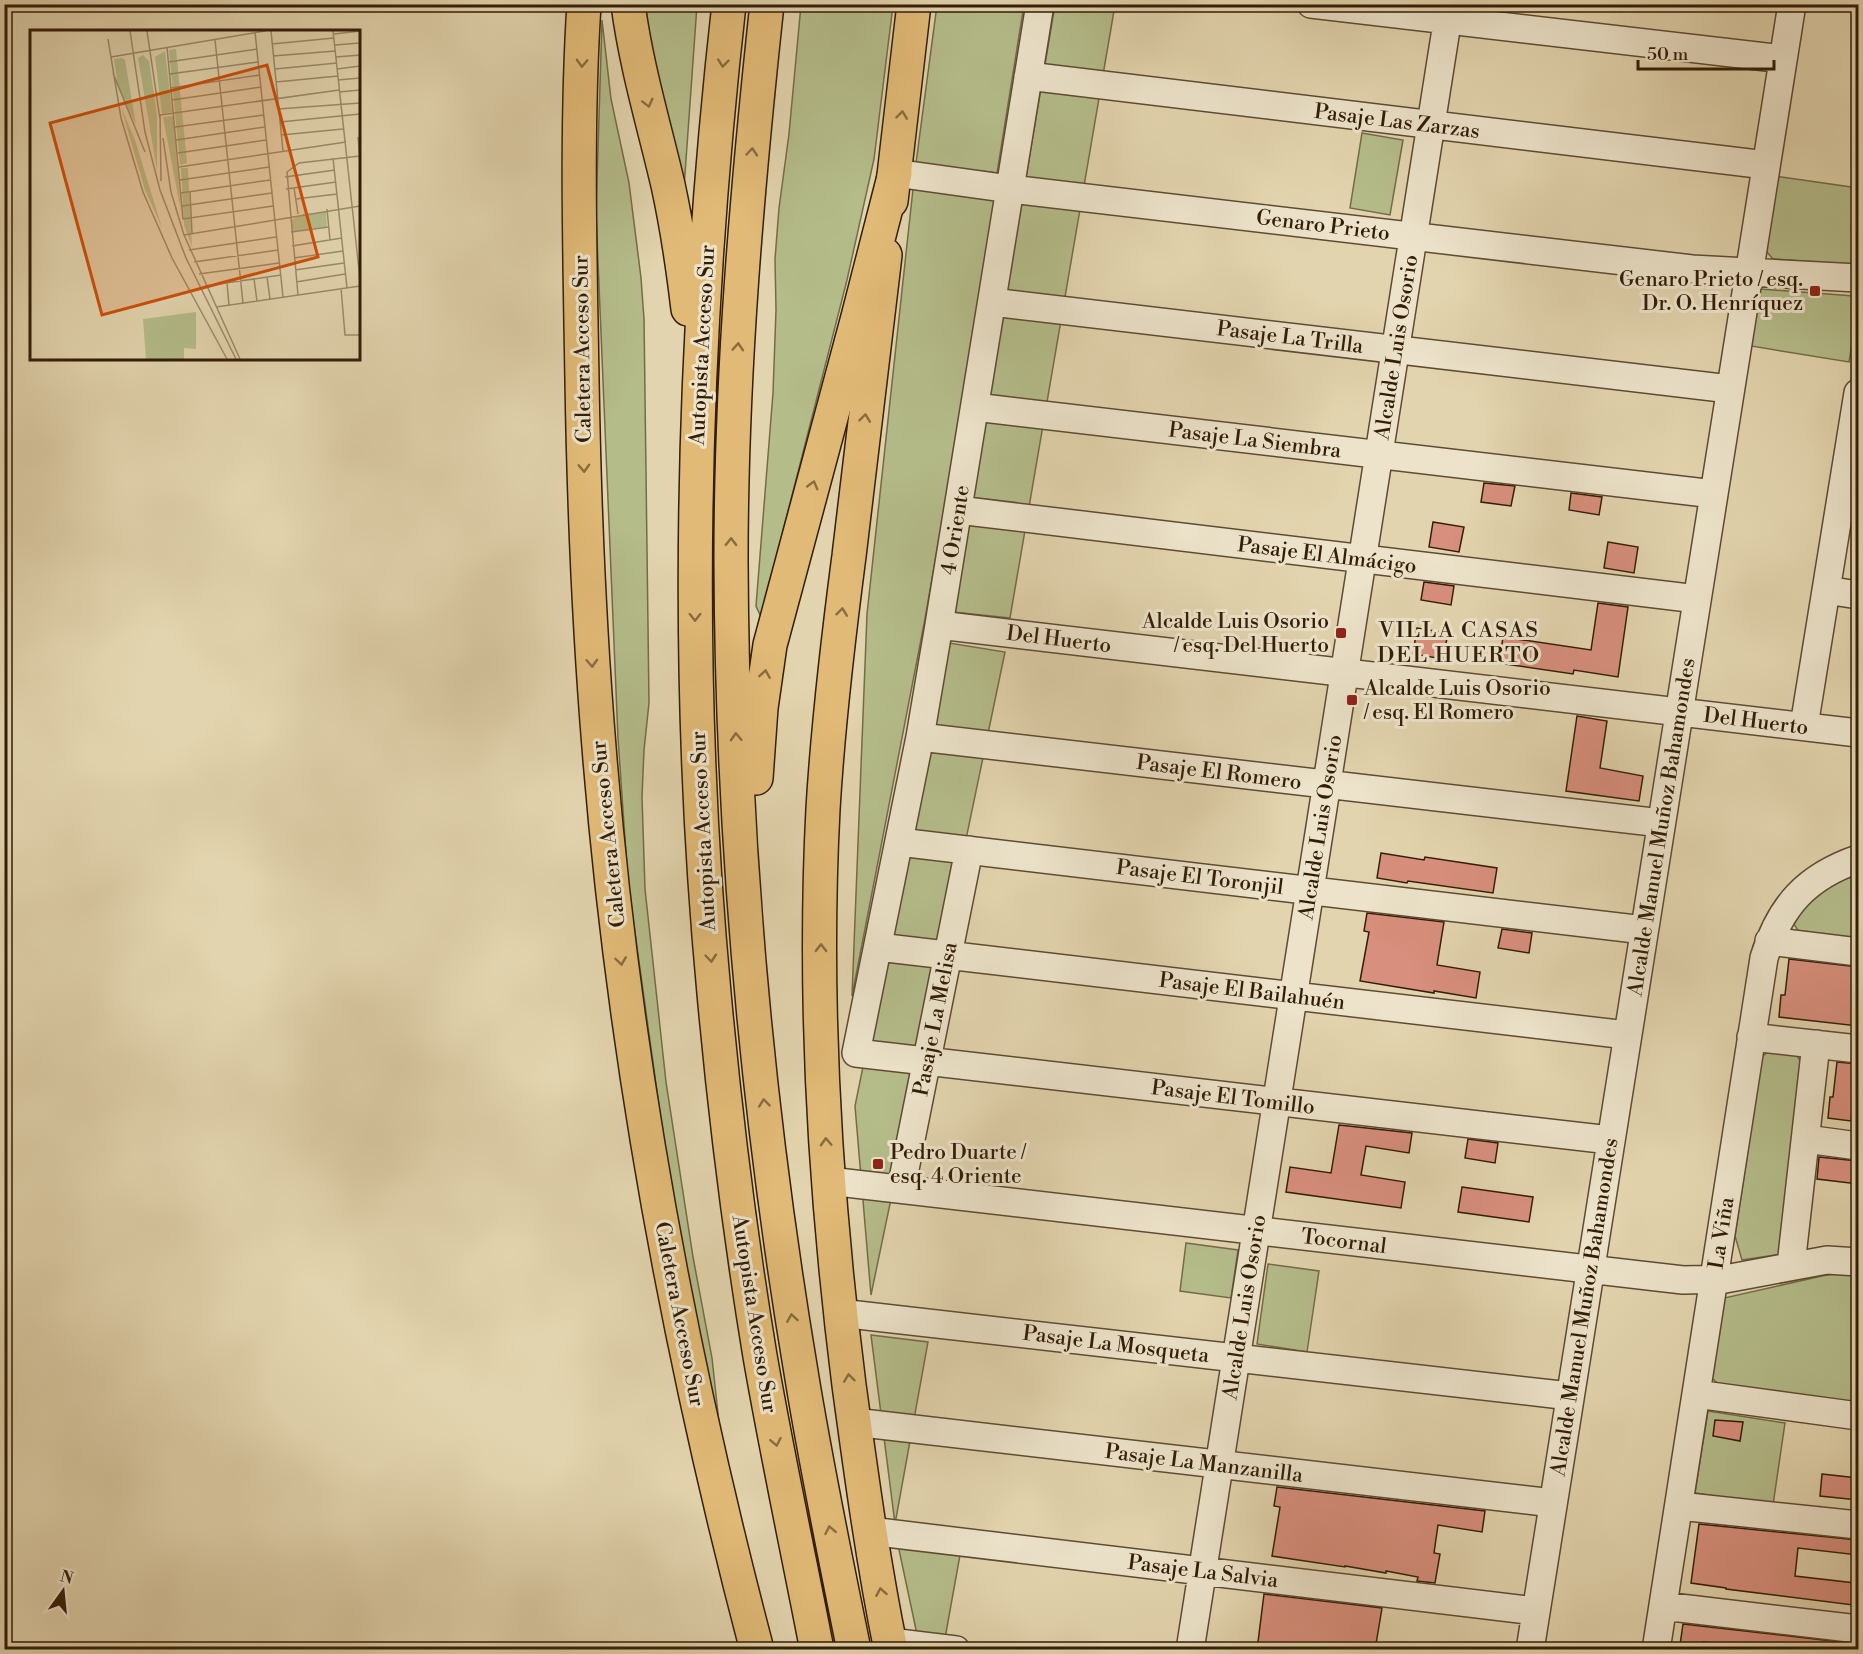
<svg xmlns="http://www.w3.org/2000/svg" width="1863" height="1654" font-family="'Libre Bodoni',serif">
<style>
.green{fill:#b4bc8a;stroke:#736c48;stroke-width:1.5}
.building{fill:#d88f7d;stroke:#321d07;stroke-width:1.5}
.lines{fill:none;stroke-linecap:round;stroke-linejoin:round}
.minor-casing{stroke:#5e4b31;stroke-width:30}
.major-casing{stroke:#321d07;stroke-width:36}
.highway-casing{stroke:#321d07;stroke-width:36}
.minor{stroke:#ece3ca;stroke-width:27}
.major{stroke:#e1ba77;stroke-width:33}
.highway{stroke:#e1ba77;stroke-width:33}
.oneway{stroke:#8a6c3f}
.poi-dot{fill:#8f2418;stroke:#ece3ca;stroke-width:2}
.labels{text-anchor:middle;stroke-width:6;stroke-linejoin:round;paint-order:stroke}
.street-label{font-size:21px;fill:#321d07;stroke:#ece3ca}
.poi-label{font-size:21px;fill:#321d07;stroke:#ece3ca;text-anchor:end}
.neighbourhood-label{font-size:22px;letter-spacing:1.5px;fill:#321d07;stroke:#ece3ca}
.inset-road{fill:none;stroke:#9c8b6b;stroke-width:1.5}
.view{fill:#cd500b;fill-opacity:0.15;stroke:#cd500b;stroke-width:3}
.inset-edge{fill:none;stroke:#321d07;stroke-width:3}
</style>
<rect width="100%" height="100%" fill="#e2d4ae"/>
<filter id="stains"><feTurbulence type="fractalNoise" baseFrequency=".00333" numOctaves="4"/><feColorMatrix values="0 0 0 0 .2 0 0 0 0 .09 0 0 0 0 .02 0 0 0 .5 -.17"/></filter>
<radialGradient id="worn" r=".72"><stop offset=".6" stop-color="#630" stop-opacity="0"/><stop offset="1" stop-color="#630" stop-opacity=".3"/></radialGradient>
<!-- green -->
<path class="green" d="M639,5h58l-14,197z
M801,5h92l-19,154 -27,121 -86,337 -5,-11 17,-213 3,-83 -1,-51 4,-51 10,-74z
M937,5h87l-27,168 -81,-10z
M1055,5h60l-105,613 -57,-6z
M602,20l9,79 18,84 12,95 3,41 5,384 -5,47 -2,47 3,92 21,193 27,175 19,101 11,102 -54,-282 -41,-296 -10,-144 -22,-524z
M1362,133l41,7 -13,75 -40,-7z
M1775,176l83,12v77l-85,-6 -7,-8z
M913,189l85,12 -73,418 -73,377 15,-382z
M1760,289l94,7 4,9 -9,57 -98,-16z
M949,643l56,9 -134,643 -16,-189z
M1858,873v65l-58,-4 -6,-10 10,-17 22,-20z
M1771,1049l23,3 8,11 -20,191 -40,6 -7,-24 27,-179z
M1186,1243l52,7 -7,48 -51,-7z
M1268,1264l51,7 -12,81 -50,-8z
M1835,1274l23,2v129l-139,-20 -7,-7 12,-80 98,-22z
M871,1335l57,7 -33,182z
M1708,1411l77,12 -12,82 -78,-12z
M898,1545l62,10 -16,89 -26,-5z"/>
<!-- building -->
<path class="building" d="M1484,483l31,3 -4,20 -30,-4z
M1571,493l31,4 -3,18 -30,-5z
M1433,522l31,5 -5,25 -30,-5z
M1608,542l30,5 -4,26 -30,-5z
M1424,582l30,4 -3,19 -30,-5z
M1598,603l30,4 -10,70 -44,-7 -1,4 -74,-11 4,-26 88,13z
M1417,628l31,5 -5,26 -30,-5z
M1577,716l30,5 -7,47 43,8 -4,25 -73,-10z
M1381,853l43,7 1,-3 72,11 -4,25 -85,-12 -1,2 -30,-5z
M1367,913l77,9 -7,43 43,7 -4,26 -42,-7v2l-74,-12 9,-49 -5,-1z
M1502,929l30,4 -3,20 -31,-5z
M1789,959l69,8v59l-79,-9 2,-22h4z
M1837,1062l21,2v16h-3l-4,41 -23,-3 2,-21h3z
M1339,1125l73,8 -3,20 -43,-7 -5,29 44,7 -4,26 -115,-16 4,-25 41,6z
M1468,1139l30,4 -3,20 -30,-5z
M1819,1157l39,4v23l-41,-5z
M1462,1187l71,10 -4,25 -71,-10z
M1715,1420l28,2 -3,19 -27,-5z
M1822,1474l36,4v22l-38,-4z
M1277,1487l208,24 -3,21 -44,-7 -4,28 6,1 -5,29 -18,-2 1,-4 -32,-6v2l-41,-7v1l-73,-11 8,-49 -6,-1z
M1699,1524l159,16v15l-60,-7 -3,28 60,7 -2,22 -127,-16v-1l-35,-5z
M1264,1594l118,14 -7,42h-118z
M1683,1624l175,20v6h-89l-66,-8 -1,6 -22,-3z"/>
<g class="lines">
<defs>
<path id="minor" d="M1040,4l-101,621 -19,112 -64,316 754,87
M1311,4l472,55
M1028,76l738,89
M895,173l115,16 682,80 166,9
M992,302l738,87
M975,407l739,87
M958,510l739,89
M1826,590l32,5
M939,625l919,108
M1804,726l54,-333
M920,737l741,86
M899,842l745,88
M1769,941l89,11
M878,947l749,88
M1751,1037l107,12
M1806,1139l52,7
M829,1181l854,99 42,-1 102,-19 31,2
M901,1189l68,-339
M1791,1265l25,-221
M840,1313l730,83
M1696,1394l162,22
M854,1422l699,81
M1679,1506l179,19
M870,1531l666,80
M1663,1606l195,23
M890,1642l66,8
M1190,1650l260,-1646
M1530,1650l262,-1646
M1656,1650l108,-692c16,-52 42,-81 94,-99"/>
<path id="major" d="M584,4c-8,126 -4,251 -2,376 2,122 7,245 17,367 24,304 80,607 158,903
M891,201l23,-197
M885,255c-12,101 -24,201 -36,301 -11,84 -21,168 -26,253 -10,192 2,386 26,576 12,88 24,177 42,265"/>
<path id="highway" d="M628,4c8,62 26,121 40,181 9,41 15,82 20,124
M729,4c-37,329 -46,660 -15,989 11,121 26,242 46,363 17,98 38,196 57,294
M767,4c-20,185 -36,371 -36,556 1,272 25,544 70,812 15,93 34,185 53,278
M756,778l5,-70 9,-63 88,-328 37,-144"/>
</defs>
<!-- minor casing -->
<use href="#minor" class="minor-casing"/>
<!-- major casing -->
<use href="#major" class="major-casing"/>
<!-- highway casing -->
<use href="#highway" class="highway-casing"/>
<!-- minor -->
<use href="#minor" class="minor"/>
<!-- major -->
<use href="#major" class="major"/>
<!-- highway -->
<use href="#highway" class="highway"/>
</g>
<!-- one-way arrows -->
<defs><path id="oneway-chevron" d="M-2-3.5L2.5 0L-2 3.5" fill="none" stroke-width="1.6" stroke-linecap="round" stroke-linejoin="round" transform="scale(1.5)"/></defs>
<g class="oneway">
<use href="#oneway-chevron" transform="translate(582 63) rotate(92)"/>
<use href="#oneway-chevron" transform="translate(723 63) rotate(96)"/>
<use href="#oneway-chevron" transform="translate(648 103) rotate(76)"/>
<use href="#oneway-chevron" transform="translate(902 115) rotate(-83)"/>
<use href="#oneway-chevron" transform="translate(752 152) rotate(-85)"/>
<use href="#oneway-chevron" transform="translate(738 347) rotate(-86)"/>
<use href="#oneway-chevron" transform="translate(865 418) rotate(-83)"/>
<use href="#oneway-chevron" transform="translate(584 468) rotate(88)"/>
<use href="#oneway-chevron" transform="translate(813 485) rotate(-75)"/>
<use href="#oneway-chevron" transform="translate(731 542) rotate(-89)"/>
<use href="#oneway-chevron" transform="translate(842 612) rotate(-83)"/>
<use href="#oneway-chevron" transform="translate(695 617) rotate(90)"/>
<use href="#oneway-chevron" transform="translate(592 663) rotate(87)"/>
<use href="#oneway-chevron" transform="translate(765 674) rotate(-81)"/>
<use href="#oneway-chevron" transform="translate(736 737) rotate(-92)"/>
<use href="#oneway-chevron" transform="translate(821 948) rotate(-90)"/>
<use href="#oneway-chevron" transform="translate(711 958) rotate(85)"/>
<use href="#oneway-chevron" transform="translate(621 961) rotate(82)"/>
<use href="#oneway-chevron" transform="translate(764 1103) rotate(-96)"/>
<use href="#oneway-chevron" transform="translate(826 1142) rotate(-93)"/>
<use href="#oneway-chevron" transform="translate(792 1318) rotate(-99)"/>
<use href="#oneway-chevron" transform="translate(849 1378) rotate(-97)"/>
<use href="#oneway-chevron" transform="translate(776 1442) rotate(79)"/>
<use href="#oneway-chevron" transform="translate(830 1530) rotate(-101)"/>
<use href="#oneway-chevron" transform="translate(881 1592) rotate(-100)"/>
</g>
<!-- markers -->
<g class="poi-dot">
<rect x="1809" y="285" width="12" height="12" rx="3"/>
<rect x="1335" y="627" width="12" height="12" rx="3"/>
<rect x="1346" y="694" width="12" height="12" rx="3"/>
<rect x="872" y="1158" width="12" height="12" rx="3"/>
</g>
<g class="labels">
<!-- street labels -->
<g class="street-label">
<text transform="translate(1397 121) rotate(7)" y="7">Pasaje Las Zarzas</text>
<text transform="translate(1323 225) rotate(7)" y="7">Genaro Prieto</text>
<text transform="translate(1290 337) rotate(7)" y="7">Pasaje La Trilla</text>
<text transform="translate(702 345) rotate(-87)" y="7">Autopista Acceso Sur</text>
<text transform="translate(1396 347) rotate(-81)" y="7">Alcalde Luis Osorio</text>
<text transform="translate(582 349) rotate(-91)" y="7">Caletera Acceso Sur</text>
<text transform="translate(1255 440) rotate(7)" y="7">Pasaje La Siembra</text>
<text transform="translate(955 530) rotate(-81)" y="7">4 Oriente</text>
<text transform="translate(1327 555) rotate(7)" y="7">Pasaje El Almácigo</text>
<text transform="translate(1059 639) rotate(7)" y="7">Del Huerto</text>
<text transform="translate(1756 721) rotate(7)" y="7">Del Huerto</text>
<text transform="translate(1219 772) rotate(7)" y="7">Pasaje El Romero</text>
<text transform="translate(1320 827) rotate(-81)" y="7">Alcalde Luis Osorio</text>
<text transform="translate(1661 827) rotate(-81)" y="7">Alcalde Manuel Muñoz Bahamondes</text>
<text transform="translate(703 831) rotate(-93)" y="7">Autopista Acceso Sur</text>
<text transform="translate(608 834) rotate(-96)" y="7">Caletera Acceso Sur</text>
<text transform="translate(1200 877) rotate(7)" y="7">Pasaje El Toronjil</text>
<text transform="translate(1252 991) rotate(7)" y="7">Pasaje El Bailahuén</text>
<text transform="translate(935 1019) rotate(-79)" y="7">Pasaje La Melisa</text>
<text transform="translate(1233 1097) rotate(7)" y="7">Pasaje El Tomillo</text>
<text transform="translate(1721 1233) rotate(-81)" y="7">La Viña</text>
<text transform="translate(1344 1241) rotate(7)" y="7">Tocornal</text>
<text transform="translate(1244 1307) rotate(-81)" y="7">Alcalde Luis Osorio</text>
<text transform="translate(1584 1307) rotate(-81)" y="7">Alcalde Manuel Muñoz Bahamondes</text>
<text transform="translate(680 1314) rotate(79)" y="7">Caletera Acceso Sur</text>
<text transform="translate(755 1314) rotate(81)" y="7">Autopista Acceso Sur</text>
<text transform="translate(1116 1344) rotate(7)" y="7">Pasaje La Mosqueta</text>
<text transform="translate(1204 1463) rotate(7)" y="7">Pasaje La Manzanilla</text>
<text transform="translate(1203 1571) rotate(7)" y="7">Pasaje La Salvia</text>
</g>
<!-- poi labels -->
<g class="poi-label">
<text x="1803" y="286">Genaro Prieto / esq.<tspan x="1803" dy="24">Dr. O. Henríquez</tspan></text>
<text x="1329" y="628">Alcalde Luis Osorio<tspan x="1329" dy="24">/ esq. Del Huerto</tspan></text>
<text x="1364" y="695" text-anchor="start">Alcalde Luis Osorio<tspan x="1364" dy="24">/ esq. El Romero</tspan></text>
<text x="890" y="1159" text-anchor="start">Pedro Duarte /<tspan x="890" dy="24">esq. 4 Oriente</tspan></text>
</g>
<!-- neighbourhood labels -->
<g class="neighbourhood-label">
<text x="1459" y="637">VILLA CASAS<tspan x="1459" dy="25">DEL HUERTO</tspan></text>
</g>
</g>
<!-- overview -->
<g transform="translate(30 30)">
<rect width="330" height="330" fill="#e2d4ae"/>
<path d="M146,19l11,114 -7,2 -11,-115zM135,21l7,61 -10,2 -7,-57zM113,25l6,6 8,53v56l-19,-112zM92,28l3,2 11,65 -18,-38 -4,-28zM91,77l14,33 27,88 -17,-38zM143,86l8,96 -18,-95zM151,138h7l4,79 -8,-22zM296,182l1,15 -34,4 -2,-11 12,-6zM166,282v37l-12,-1v11h-38l-3,-40z" fill="#b4bc8a"/>
<path class="inset-road" d="M100,1l15,101 15,58 26,68 50,101M117,1l13,88M241,1l12,120M303,1l27,248M225,2l28,265M304,4l26,-3M78,9l13,79 22,74 29,66 55,101M185,10l28,263M242,14l62,-6M305,15l25,-2M137,17l16,172 90,-13M243,26l62,-5M81,27l154,-26M306,27l24,-2M138,32l89,-13M245,39l62,-6M307,39l23,-3M83,43l32,79M140,44l88,-12M308,50l22,-2M246,52l62,-6M141,58l89,-13M309,62l21,-2M142,70l89,-13M248,79l82,-6M130,85l179,-25M130,85l1,66M250,92l80,-8M145,97l89,-12M251,105l62,-6M328,107l2,22M133,108l8,54 13,43 56,124M146,110l89,-13M148,123l88,-13M303,128l14,130M149,137l167,-25M255,147l50,-7M150,150l89,-13M264,158l4,26M256,159l50,-7M160,162l2,41M151,163l89,-13M266,169l41,-5M152,176l90,-13M297,179l3,31M261,202l38,-5M154,205l176,-29M262,216l50,-8M159,220l87,-13M264,228l49,-7M164,232l84,-12M265,240l49,-7M169,244l80,-11M237,247l3,22M224,249l3,22M266,252l49,-8M197,253l2,22M175,256l76,-11M311,258l4,47h15M268,265l-11,-123 12,-9 61,-7M186,277l144,-21"/>
<path class="view" d="M237,35l51,192 -216,58 -52,-192z"/>
<rect width="330" height="330" class="inset-edge"/>
</g>
<!-- margin -->
<rect width="1863" height="1654" fill="none" stroke="#e2d4ae" stroke-width="24"/>
<rect x="6" y="6" width="1851" height="1642" fill="none" stroke="#321d07" stroke-width="3"/>
<rect x="12" y="12" width="1839" height="1630" fill="none" stroke="#321d07" stroke-width="1.5"/>
<!-- north arrow -->
<g transform="translate(63 1591) rotate(15)" stroke="#ece3ca" stroke-width="4.5" paint-order="stroke">
<path d="M0-4.5L10 22L0 15L-10 22Z" fill="#321d07"/>
<text y="-9" font-size="16" font-weight="bold" text-anchor="middle" fill="#321d07">N</text>
</g>
<!-- scale -->
<path d="M1638 60v9h136v-9" fill="none" stroke="#321d07" stroke-width="3"/>
<text x="1647" y="60" font-size="18" fill="#321d07" stroke="#ece3ca" stroke-width="4.5" paint-order="stroke">50 m</text>
<rect width="100%" height="100%" filter="url(#stains)"/>
<rect width="100%" height="100%" fill="url(#worn)"/>
</svg>
